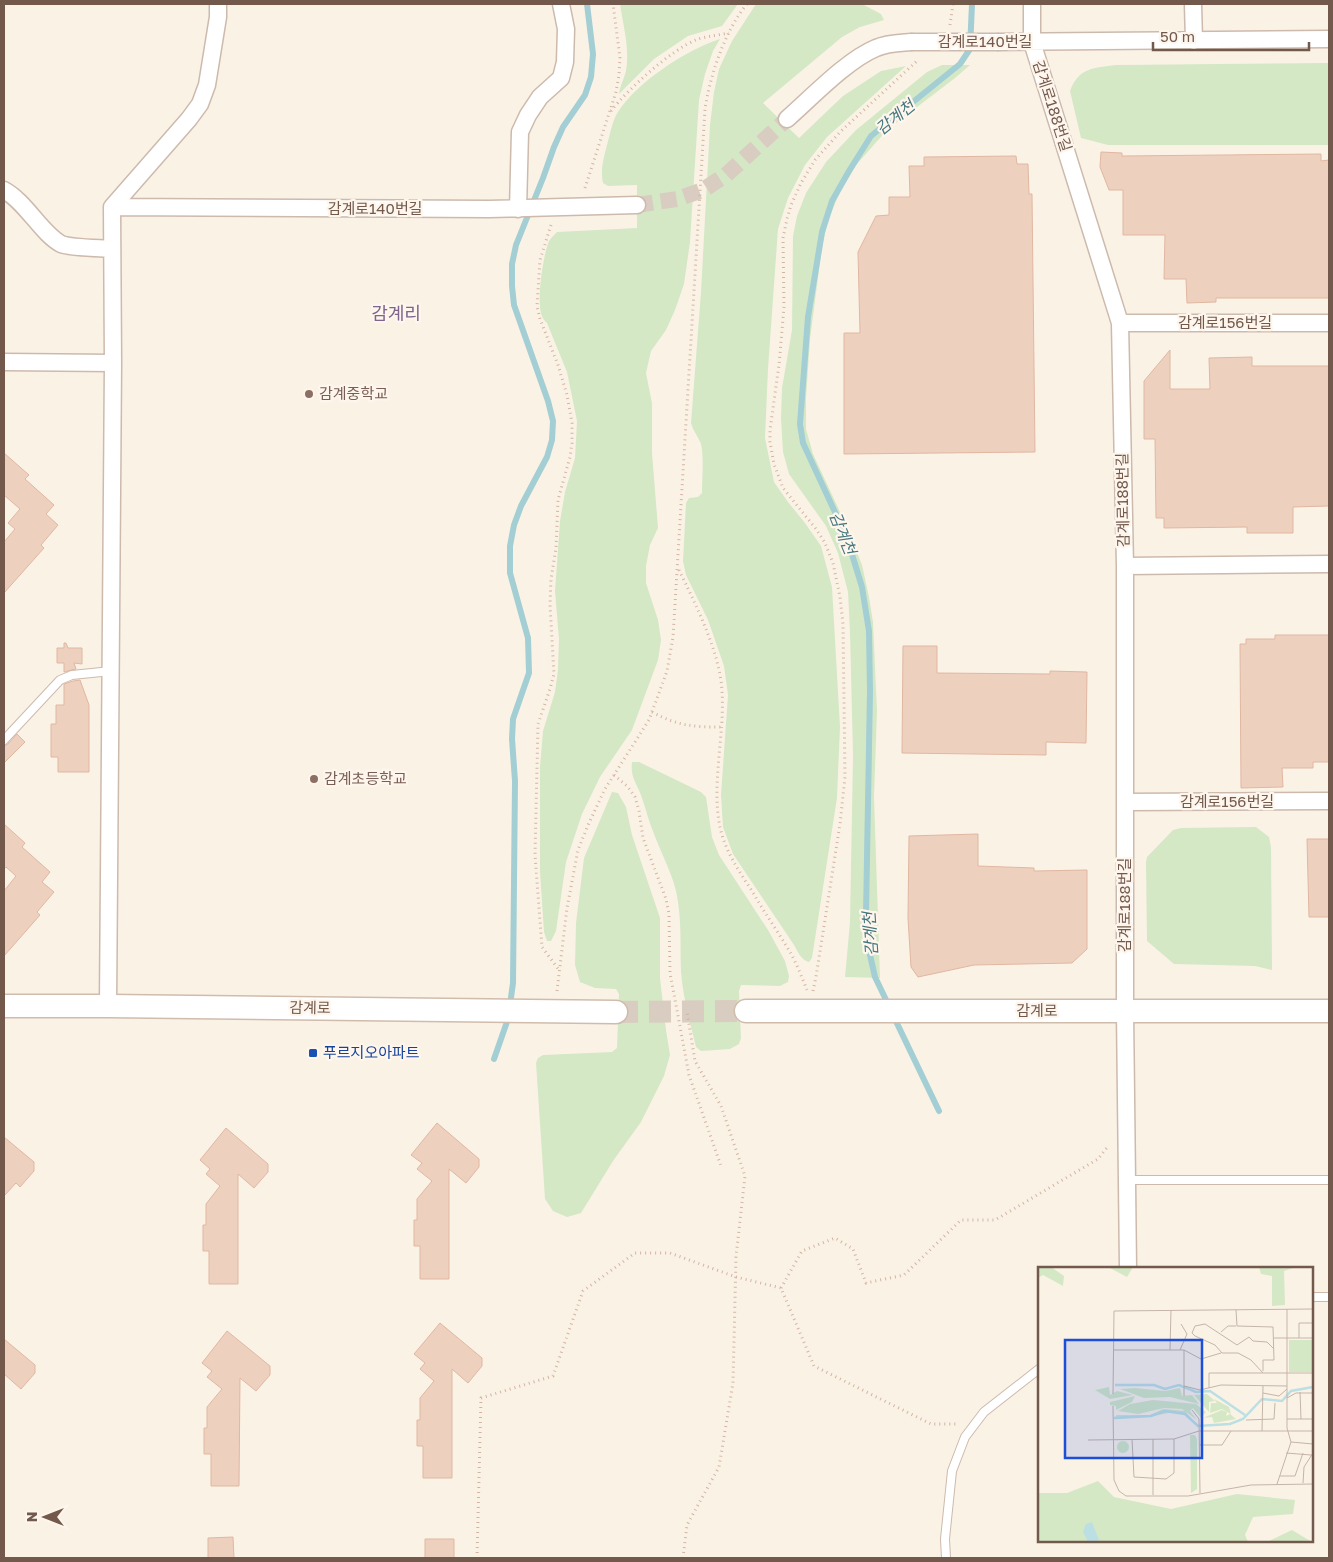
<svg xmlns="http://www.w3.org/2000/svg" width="1333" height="1562" font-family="'Golos Text','Noto Sans KR',sans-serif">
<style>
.green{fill:#d4e8c5}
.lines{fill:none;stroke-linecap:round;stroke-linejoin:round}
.stream{stroke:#a3ced4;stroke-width:6}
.building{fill:#eed0bf;stroke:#e0b7a1}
.minor-tunnel{stroke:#d9ccc0;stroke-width:16;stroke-dasharray:16 8;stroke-linecap:butt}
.secondary-tunnel{stroke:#d9ccc0;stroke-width:22;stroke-dasharray:22 11;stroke-linecap:butt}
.service-casing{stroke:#ccbaad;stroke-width:10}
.minor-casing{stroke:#ccbaad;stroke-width:19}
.secondary-casing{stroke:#d0bcad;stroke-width:25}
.path{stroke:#d3b4a3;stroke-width:3;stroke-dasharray:1 4;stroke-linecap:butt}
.service{stroke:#fff;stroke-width:8}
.minor{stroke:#fff;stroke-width:16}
.secondary{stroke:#fff;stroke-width:22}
.minor-bridge-casing{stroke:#ccbaad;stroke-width:19;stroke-linecap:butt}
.minor-bridge{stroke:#fff;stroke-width:16}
.education-dot{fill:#8d6e63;stroke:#fef6ec;stroke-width:2}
.transit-dot{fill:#1a4fb4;stroke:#fef6ec;stroke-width:2}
.labels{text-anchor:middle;stroke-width:4.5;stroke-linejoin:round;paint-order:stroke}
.street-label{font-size:15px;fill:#72594c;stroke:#fef6ec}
.education-label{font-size:15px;fill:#785e54;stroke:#fef6ec;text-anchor:start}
.transit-label{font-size:15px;fill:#164399;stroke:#fef6ec;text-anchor:start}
.water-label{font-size:16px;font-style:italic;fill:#44767e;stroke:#fef6ec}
.quarter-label{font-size:18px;fill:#7f648e;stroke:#fef6ec}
.inset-river{fill:none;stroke:#bcdfe3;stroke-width:2.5}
.inset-road{fill:none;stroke:#c4b5a8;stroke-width:1}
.view{fill:#1d4ed8;fill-opacity:0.15;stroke:#1d4ed8;stroke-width:2.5}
.inset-edge{fill:none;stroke:#72594c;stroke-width:2.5}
</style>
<rect width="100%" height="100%" fill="#fbf2e6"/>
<!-- green -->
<path class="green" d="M620,4h118l-16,22 -34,10 -34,23 -35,35c1,-8 5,-15 7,-23 4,-22 -3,-46 -6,-67z
M756,4h106l19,10 3,6 -24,7 -18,10 -79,66 36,35 44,-42 38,-25 25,-5 -79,71 -22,28 -17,33 -10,31 -10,140 -3,69 9,44 14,20 17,21 16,23 11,41 8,140 -3,71 -25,160 -3,4c-8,-2 -11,-10 -15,-17l-61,-91 -10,-27 -2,-32 7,-100 -4,-29 -16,-46 -22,-45 -3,-14 3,-58 3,-5 9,-1 4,-4c0,-15 2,-35 -1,-49 -3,-8 -8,-13 -10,-21l10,-131 9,-167 4,-33 5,-23 13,-28z
M720,39l-7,12 -8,23 -6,26 -9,142 -6,42 -9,26 -9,20 -15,21 -5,22 6,30v50l6,75 -8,17 -4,21v17l12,37 3,20 -3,20 -26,70 -32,47 -18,37 -16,48 -10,69 -5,10h-4l-3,-9 -4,-60v-105l3,-36 12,-39 3,-22 1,-31 -4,-48 5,-70 5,-29 10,-34 2,-37 -10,-49 -20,-49c-2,-2 -4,-4 -5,-7 -6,-13 1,-61 7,-75 2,-3 5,-6 8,-9l80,-4v-43l-29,1 -5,-3c-3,-12 1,-27 4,-38 3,-10 5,-24 11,-33 19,-30 68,-62 102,-73z
M1329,63v82h-221l-27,-7 -11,-47c9,-24 24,-23 46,-26z
M942,65h28l-15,13 -68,52 -30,34 -17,28 -12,28 -6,27 -12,92 -4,59v31l7,25 34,73 15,38 7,32 4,25 4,89 -3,86 6,181 -35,-1 5,-55 3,-167 -3,-123 -2,-40 -10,-39 -12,-27 -37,-52 -6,-22 -2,-33 1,-31 10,-58 1,-94 4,-20 9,-23 20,-31 30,-32 71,-58z
M632,762h7l62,30 5,5 6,40 7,18 49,75 17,31 4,15 -1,6 -8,4 -39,-1 -2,6 2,47 -2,6 -9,5 -29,2 -5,-4c-6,-25 -13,-49 -15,-75 -1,-27 1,-54 -5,-81 -5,-20 -15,-38 -22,-57 -5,-12 -8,-24 -12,-36 -5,-15 -12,-20 -10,-36z
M612,792l6,1 8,14 6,28 28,83v60l6,52 4,25 -6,21 -23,46 -28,39 -32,52 -14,4 -14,-6 -8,-12 -9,-136 2,-5 5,-3 69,-3 5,-4 2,-54 -3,-5 -21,-1 -15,-6 -5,-17 1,-42 8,-65z
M1256,827l13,10 2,10 1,123 -17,-4 -81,-2 -27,-23 -1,-79 1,-5 26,-27 8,-2z"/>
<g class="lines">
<!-- stream -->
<path class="stream" d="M889,1006l-14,-29 -7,-31 -2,-32 4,-223 -1,-60 -7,-44 -15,-49 -44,-95 -3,-19 8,-107 14,-85 10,-31 17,-30 22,-35 89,-72 10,-15 2,-45
M893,1015l46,96
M494,1059l14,-40 5,-36 2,-202 -3,-42 1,-20 16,-46 -1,-35 -18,-65v-27l4,-21 7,-19 26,-49 5,-17 1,-19 -5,-20 -34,-96 -2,-19v-22l4,-19 27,-67 11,-31 9,-20 22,-32 6,-18 2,-23 -6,-50"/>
</g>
<!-- building -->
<path class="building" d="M1101,152l21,1v3l199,-2v7l8,-1v138h-113v4l-29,1 -1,-24h-22l1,-44h-42v-45h-14l-9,-23z
M1016,156l1,8h11l1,30h3l3,258 -191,2v-121h16l-2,-81 18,-36 13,-1v-18h21l-1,-31h15v-9z
M1170,350v39h40l-1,-31 43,-1v9h77v140l-36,1v26h-46v-6l-83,1v-10h-8l-1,-79h-11v-58z
M4,453l25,22 -4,4 29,26 -8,9 12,11 -17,20 3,3 -40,45v-51l11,-13 -7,-6 12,-14 -16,-14z
M1275,635h54v127h-16v6h-31l1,19 -42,1 -1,-144h6v-5h29z
M64,643h2l2,5h14v16l-8,-1 2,6 -12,3v-9h-7v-15h7z
M903,646h34v27l113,1v-3l37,1 -1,71 -40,-1v13l-144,-2z
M80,680l9,25v67h-31v-15h-7v-33h5v-19h8v-21l9,-3z
M17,734l8,8 -21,21v-17l4,-2z
M4,824l21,19 -3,4 28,25 -8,10 12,10 -17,20 3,3 -36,41v-65l12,-15 -10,-9 -2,2z
M978,834v32l56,2v3l53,-1v79l-15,14 -98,2 -56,12 -7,-10 -3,-49 1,-82z
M1307,839h22v78h-20z
M437,1123l42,36v8l-13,16 -17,-14v110h-29v-33h-6v-26h3v-21l15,-18 -15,-12 5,-6 -11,-8z
M226,1128l42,36v8l-14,16 -16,-14v110h-29v-33h-6v-26h3v-21l14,-18 -14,-12 4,-5 -10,-9z
M4,1137l30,25v9l-14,16 -4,-4 -12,13z
M440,1323l42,35v8l-14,17 -16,-14v109h-29v-32h-6v-26h3v-22l14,-17 -14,-12 5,-6 -11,-9z
M227,1331l43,35v9l-14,16 -16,-13 -1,108h-28v-32h-7v-26h3v-21l15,-18 -15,-12 5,-6 -10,-8z
M4,1339l31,26v8l-14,16 -17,-15z
M233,1537l1,21h-26v-20z
M425,1539h29v19h-29z"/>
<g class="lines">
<!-- minor-tunnel -->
<path class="minor-tunnel" d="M637,205l40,-6 26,-9 23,-15 61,-56"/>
<!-- secondary-tunnel -->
<path class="secondary-tunnel" d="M616,1012l130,-1"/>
<defs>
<path id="service" d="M4,740l56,-60 12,-5 39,-4
M1128,1180h201
M1312,1297h17
M946,1558l-1,-19 7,-68 13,-34 19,-25 55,-43"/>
<path id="minor" d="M1032,4v38l88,281 5,243v445l3,257
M1193,4l1,37
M999,42l330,-3
M787,119c25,-22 60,-59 89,-71 11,-5 24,-5 35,-6
M4,190c22,12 37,43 57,54 10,4 40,4 51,5
M112,207l377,2 148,-4
M518,209l2,-77 8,-17 12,-18 21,-19 4,-16 1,-33 -5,-25
M1120,323h209
M4,362l109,1
M1125,566l204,-2
M1125,802l204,-1
M108,1006l5,-643 -1,-156 77,-88 11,-15 7,-19 11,-68v-13"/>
<path id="secondary" d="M4,1006h104l508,6
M746,1011h583"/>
</defs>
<!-- service casing -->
<use href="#service" class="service-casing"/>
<!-- minor casing -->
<use href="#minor" class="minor-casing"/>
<!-- secondary casing -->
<use href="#secondary" class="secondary-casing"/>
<!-- path -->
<path class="path" d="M950,25l3,-21
M611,111c17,-22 61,-62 87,-72 11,-3 21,-4 31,-6
M585,188l31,-96 3,-17 1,-17 -7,-54
M551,225l-11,35 -3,46 3,13 18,46 9,30 5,28v20l-2,14 -12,43 -2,48 -5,31 -1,26 4,69 -4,15 -12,35 -3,131 7,92 17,23
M679,570c17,35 41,83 43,121 3,43 -11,94 -2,136 5,24 19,44 32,64 12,21 26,41 38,61 7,12 12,26 17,38
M652,712c26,14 41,15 70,15
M614,775l14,12 7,10 4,14 4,27 23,61 3,15 1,59 19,102 32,91
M557,991l10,-83 11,-58 10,-25 17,-36 44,-69 18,-49 6,-34 32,-528c5,-33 20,-79 42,-105
M813,991l3,-14 24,-153 5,-47 -2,-153 -3,-27 -7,-34 -8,-20 -9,-14 -33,-41 -9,-24 -4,-22v-12l9,-65 5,-58 -1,-69 4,-19 4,-14 10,-22 14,-23 25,-28 78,-72
M781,1288l21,-37 33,-13 18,11 13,34 38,-8 57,-55h34l103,-61 11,-14
M477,1558l4,-160 72,-22 30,-85 52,-38h35l66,24 45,11 33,78 117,58h26
M683,1558l4,-33 32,-58 14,-84 3,-126 9,-81 -24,-70 -26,-45 -8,-49"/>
<!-- service -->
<use href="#service" class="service"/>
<!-- minor -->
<use href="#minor" class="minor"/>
<!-- secondary -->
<use href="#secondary" class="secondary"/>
<defs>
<path id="minor-bridge" d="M911,42h88"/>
</defs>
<!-- minor-bridge casing -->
<use href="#minor-bridge" class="minor-bridge-casing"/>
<!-- minor-bridge -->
<use href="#minor-bridge" class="minor-bridge"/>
</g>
<!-- markers -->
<g class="education-dot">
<circle cx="309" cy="394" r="5"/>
<circle cx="314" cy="779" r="5"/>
</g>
<rect class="transit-dot" x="308" y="1048" width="10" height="10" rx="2.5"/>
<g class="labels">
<!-- street labels -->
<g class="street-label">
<text x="985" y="47">감계로140번길</text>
<text transform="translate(1052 106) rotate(72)" y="5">감계로188번길</text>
<text x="375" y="214">감계로140번길</text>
<text x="1225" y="328">감계로156번길</text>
<text transform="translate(1123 500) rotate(-91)" y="5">감계로188번길</text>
<text x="1227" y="807">감계로156번길</text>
<text transform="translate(1125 905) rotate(-90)" y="5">감계로188번길</text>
<text transform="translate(310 1008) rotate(1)" y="5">감계로</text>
<text x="1037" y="1016">감계로</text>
</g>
<!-- education labels -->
<g class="education-label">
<text x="319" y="399">감계중학교</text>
<text x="324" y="784">감계초등학교</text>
</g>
<!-- transit labels -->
<g class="transit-label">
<text x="323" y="1058">푸르지오아파트</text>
</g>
<!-- water labels -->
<g class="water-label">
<text transform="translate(895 117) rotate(-39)" y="6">감계천</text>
<text transform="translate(843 533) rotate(68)" y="6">감계천</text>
<text transform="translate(870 934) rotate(-94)" y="6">감계천</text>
</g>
<!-- quarter labels -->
<g class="quarter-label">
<text x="396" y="320">감계리</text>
</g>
</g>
<!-- overview -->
<g transform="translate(1038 1267)">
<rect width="275" height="275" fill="#fbf2e6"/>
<path d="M0,0h13l13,9 -1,10 -20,-11 -5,3zM70,0h25l-6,10zM221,0h37l-12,4 1,34 -13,1v-30l-11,-2zM251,73h24v32h-24zM71,120l1,8 7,-4 16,4 -23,4 -15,-9zM97,121l30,3 15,-3 2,8 10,-1 7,9 -29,-7 -26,1 -24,-9zM169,127l8,7 -6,1v10l-15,-17zM97,129l-3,6 -16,8v-4l-6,-1v-3zM176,132l15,8 2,7 -9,-5 -12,4 1,-10h6zM115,133l43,4 10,8 -5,6 -8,-10 -3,3 7,9 -15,-11 -18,-1 -26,6 -20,-3 12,-7zM125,142l22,2 12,15 -12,-12 -12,-2 -25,5 -32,1v-3h34zM184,143l5,2 -1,4 4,-2 6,5 -22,4 -2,-6 -9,1zM152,168h5l2,4v50l-6,4zM79 180a6 6 0 1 1 12 0a6 6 0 1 1-12 0ZM60,214l16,16 57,12 66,-15 58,6 -2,14 -40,3 -8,18 3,7h-210v-49h29zM254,263l20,12h-45z" fill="#d4e8c5"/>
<path d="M54,255l7,18 -2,2h-9l-5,-10 3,-8z" fill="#bcdfe3"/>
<path class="inset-river" d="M77,118h39l11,4 14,-4 17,7 14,-1 35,24M76,151l37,-2 14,-5 20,3 13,12 32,-2 13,-5 19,-20 20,2 9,-10 22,-4"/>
<path class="inset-road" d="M198,43l1,16 36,1 1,33h-11v11M183,65l7,-6h8M236,71h39M261,71v-15h14M76,83h70l17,9 20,-6M132,83l1,-40M142,83l7,-16 -6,-10M146,83v46M225,106l-12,-13 -13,-7h-16l-7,-8 -20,-9 -3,-3 3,-7 10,-2 32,21 12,-8 4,4 14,1 7,7M146,119l16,4 21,-5 66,1M171,121v-15h104M262,125l1,27M225,126l16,3 8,-7M75,127l1,-83 199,-2M249,131l9,-5h17M75,139l1,74 5,11 7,5h62l63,-11 62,-1M154,143l7,9 1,74M249,152h26M208,153l28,-1 1,-16M224,164l1,-45M94,172l2,38 32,2 8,-6v-34M115,172v56M50,173l86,-1 25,-8h114M253,175l22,2M161,178h23l9,-14M248,186l25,2M242,209h15l8,-23M265,216l1,-16 9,-14M239,217l14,-42 -4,-14v-119"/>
<path class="view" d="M27,73h137v118h-137z"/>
<rect width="275" height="275" class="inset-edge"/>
</g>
<!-- border -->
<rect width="1333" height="1562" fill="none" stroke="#72594c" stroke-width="10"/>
<!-- north arrow -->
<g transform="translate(45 1517) rotate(270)" stroke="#fef6ec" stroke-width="4" paint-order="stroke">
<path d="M0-4L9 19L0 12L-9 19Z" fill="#72594c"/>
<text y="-8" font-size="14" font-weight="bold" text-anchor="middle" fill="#72594c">N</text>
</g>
<!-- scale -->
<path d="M1153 42v8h156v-8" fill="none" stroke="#72594c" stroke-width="2.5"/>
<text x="1160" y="42" font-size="15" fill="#72594c" stroke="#fef6ec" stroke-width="4" paint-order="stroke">50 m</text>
</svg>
